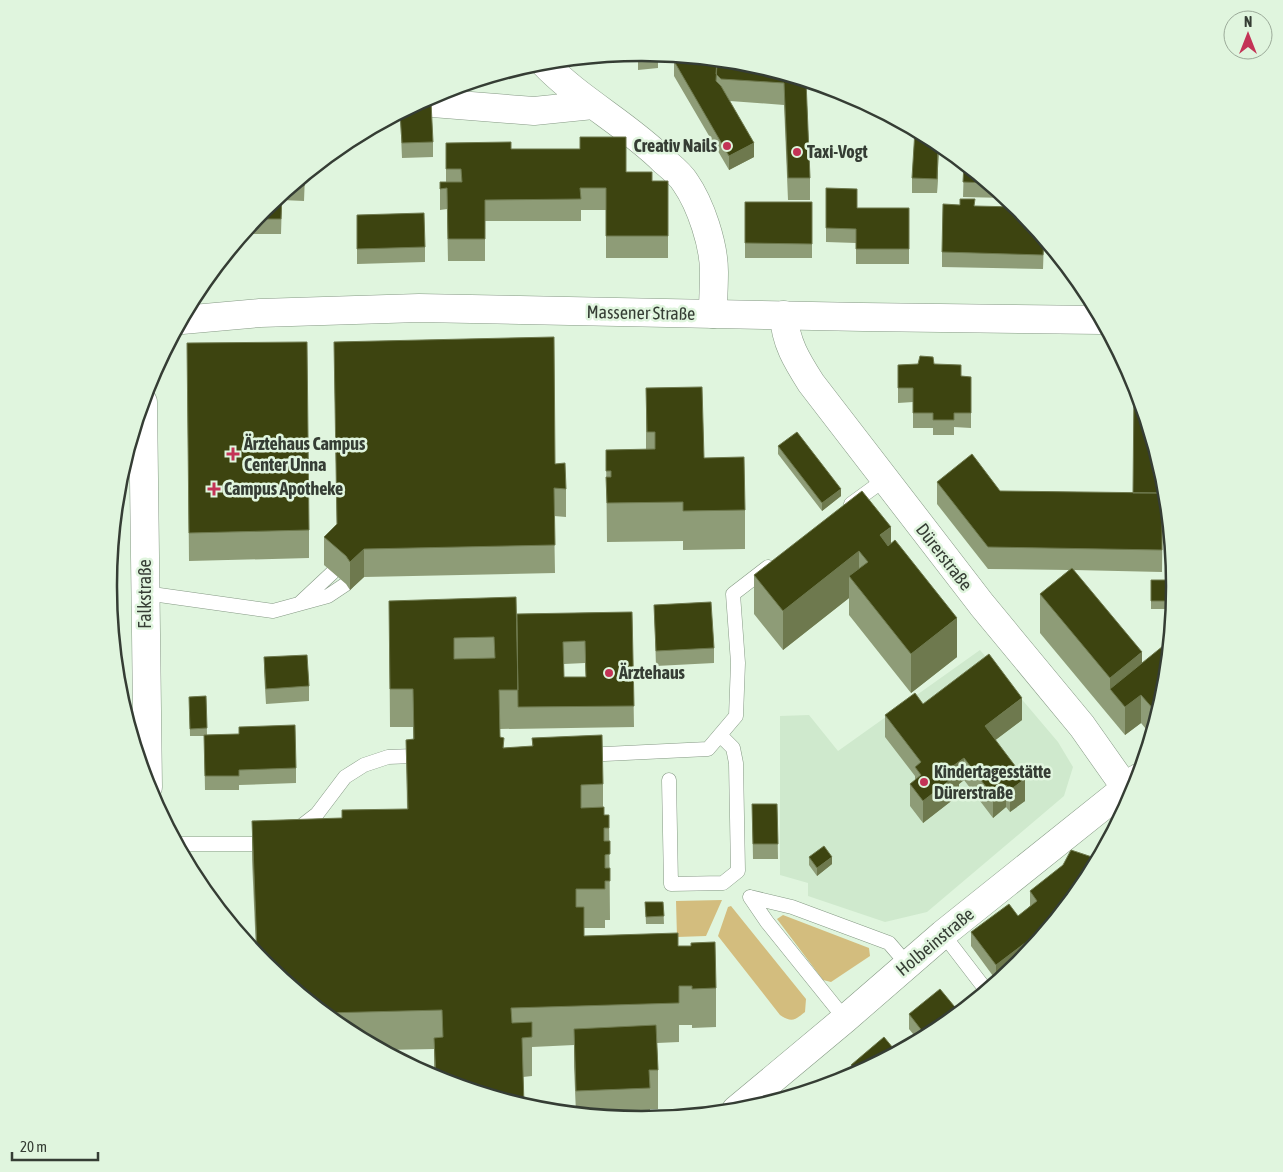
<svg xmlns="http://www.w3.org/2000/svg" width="1283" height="1172" font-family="'Asap Condensed',sans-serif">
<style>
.built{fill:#cfe9cd}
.green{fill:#d3bd7e}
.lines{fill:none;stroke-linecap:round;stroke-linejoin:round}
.service-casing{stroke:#859984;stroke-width:15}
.minor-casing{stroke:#859984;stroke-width:29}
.secondary-casing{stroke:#859984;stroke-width:29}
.service{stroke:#fff;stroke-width:14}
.minor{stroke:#fff;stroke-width:28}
.secondary{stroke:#fff;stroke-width:28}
.wall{fill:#8e9c77;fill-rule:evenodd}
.shaded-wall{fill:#6e794e}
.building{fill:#3d4410;stroke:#6e794e;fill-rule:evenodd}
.poi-dot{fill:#c33356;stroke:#e0f5de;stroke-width:2}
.labels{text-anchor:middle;stroke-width:5;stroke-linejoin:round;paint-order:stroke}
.poi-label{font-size:18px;font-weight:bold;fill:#353d34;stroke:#e0f5de;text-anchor:start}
.street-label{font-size:18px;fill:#353d34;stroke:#e0f5de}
.rim{fill:none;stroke:#353d34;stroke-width:2.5}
</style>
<rect width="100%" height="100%" fill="#e0f5de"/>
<!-- built -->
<path class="built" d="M110,610h4l1,51z
M980,650l78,92 15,25 -9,29 -137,116 -42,10 -77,-26v-13l-28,-8v-159l29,-1 29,36z"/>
<!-- green -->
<path class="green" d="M722,900l-16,36 -29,1 -1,-36z
M731,906l75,93 -1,13c-10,8 -13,11 -25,3l-62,-79 10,-29z
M783,915l86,33 1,8 -39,26 -8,-2 -46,-61z"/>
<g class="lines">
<defs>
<path id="service" d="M851,504l33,-24
M145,593l128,18 55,-15 18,-12
M301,602l31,-29
M584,755l124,-6 28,-33 2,-53 -5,-69 35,-27
M669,780l2,104 52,-1 15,-12 -2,-108 -3,-15 -13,-13
M295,831l22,-17 28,-37 19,-12 24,-8 25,-1
M177,844h75l17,-3
M750,897l42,10 97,36 18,21
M750,897l17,25 78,97
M943,934l43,56"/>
<path id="minor" d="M543,62c36,38 84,62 121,99 7,6 16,13 21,21 16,23 29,63 29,90 0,14 -1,28 -1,42
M420,102l114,9 59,-6
M784,315c1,27 13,46 27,68l171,222 100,121 43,61
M143,402l5,385
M736,1110l109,-91 98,-85 195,-156"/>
<path id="secondary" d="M182,320l78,-7 159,-5 444,9 238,3"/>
</defs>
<!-- service casing -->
<use href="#service" class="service-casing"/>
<!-- minor casing -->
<use href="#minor" class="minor-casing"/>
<!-- secondary casing -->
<use href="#secondary" class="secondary-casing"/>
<!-- service -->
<use href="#service" class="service"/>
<!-- minor -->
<use href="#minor" class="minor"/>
<!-- secondary -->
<use href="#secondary" class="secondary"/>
</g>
<!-- wall -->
<path class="wall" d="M642,52l33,4v2l-17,3v7l-20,2v-10l-48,4 -4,-6z
M674,61l132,20 4,97v22h-22l-4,-95 -54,-4 24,56 -25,13 -55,-94z
M400,113l33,29v15l-31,1z
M446,143l65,6 115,23 26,9h16v77h-62v-48h-25v11h-96v40h-37l-1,-52 -7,1v-28h6z
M939,143l-2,50h-25v-15z
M964,164l42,34 -43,-1z
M305,175l-1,26 -22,-1 -1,34h-38l21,-25z
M826,188l31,20h52v56h-53v-21l-30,-1z
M745,202h67v56h-67z
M975,206l44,3 25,31 -1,29 -101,-2v-15z
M357,215l68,32v15l-68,2z
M334,342l221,122 11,25v28l-12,-1 1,57 -191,4 -14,13 -4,-6 -22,-19v-28l13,-12z
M187,343l122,187v28l-120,3z
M934,364l27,12 10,1v51l-17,-1v8h-21v-7h-20v-26l-15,1v-38z
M646,388l58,70 41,52v39l-62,1v-9l-76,1 -1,-92h40z
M778,446l63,50 -19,15 -44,-57z
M1163,475l-1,97 -88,-2 68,93 23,27 -14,45 -10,-12 -16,12 -85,-102v-39l29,-24 -81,-1 -51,-65v-22l63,9 133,2z
M891,544l66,113 -46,36 -62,-78v-17l-66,52 -29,-36v-39z
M1151,580h15l1,29h-16z
M389,601l128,13 115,-2 2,115 -134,2v8l4,11 28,-2v-8l71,46v23l1,8h5l1,105h-5v8h-21v8l94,10 38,42v39l-24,1v-3h-13v17l-22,1 1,27v39h-8v10l-9,1 -65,-7 -2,-46v-22l-42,2v29l-9,1 -86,2 -3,-2v-28l-50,1 -39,-21 -81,-66 -8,-12 -4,-91v-39l90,-3 65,-9 -1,-69 7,-1v-12h-23zM585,663l1,14h-22v-13z
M654,605l60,43v15l-58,3z
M264,657l45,29v15l-43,3 -2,-32z
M206,696l1,39 32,-1v-7l57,41v15l-57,2v5h-34l-1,-54h-14l-1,-39z
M923,704l99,16 -27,20 30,61 -15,11 -4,-5 -13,11 -29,-38 -5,4v11l-36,28 -13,-17v-22l5,-3v-5l-30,-39v-22z
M752,804h25l1,55h-25z
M809,857l23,7 -15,12 -8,-11z
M1085,883l-66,80 -23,17 -25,-34v-14l47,-16 12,-10v-15z
M645,902h18l1,22h-18z
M909,1014l29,16 -20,10 -9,-11z
M893,1048l6,2 -48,26v-11z"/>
<!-- shaded-wall -->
<path class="shaded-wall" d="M754,143v14l-25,13v-14z
M938,143h1l-2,50v-14z
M841,489v7l-19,15v-8z
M891,527v39l-11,-31z
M364,549v28l-14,13v-28z
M859,551v38l-10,-13v22l-66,52v-39z
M957,618v39l-46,36v-39z
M1142,652v38l-32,-1v-11z
M1141,695v28l-16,12v-28z
M1022,698v22l-37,28v-22z
M1159,708l-4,15v-12z
M964,758v22l-5,4v11l-36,28v-22l30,-35z
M1025,779v22l-15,11v-22z
M1006,785v22l-13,11v-22z
M832,857v7l-15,12v-8z
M1033,937v8l-14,18 -23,17v-15z"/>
<!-- building -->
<path class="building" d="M717,60l29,3 60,18 4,97h-22l-4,-95 -63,-4 -5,-5z
M674,61l43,2 -1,18 5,5 33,57 -25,13z
M431,102l2,40 -31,1 -2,-30 20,-10z
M915,130l23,13 -1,36 -25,-1z
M580,137h46v35h26v9h16v55h-62v-48h-26l1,11 -96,1v39h-37l-1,-51 -7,1v-7h22l-1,-13h-15v-26l65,-1v7h69z
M964,164l23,19 -24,-1z
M305,175l-1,11 -11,-1z
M826,188l31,1v19h52v41h-53v-20l-30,-1z
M282,194l-1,25h-25l8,-10z
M960,199h15l-1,7 43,1 27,32 -1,16 -101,-3 1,-48 17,1z
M745,202h67v42l-67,-1z
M424,213l1,34 -68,2v-34z
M554,337l1,127 10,-1 1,26 -12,-1 1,57 -191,4 -14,13 -4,-6 -22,-19 13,-13 -3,-182z
M307,342l2,188 -120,3 -2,-190z
M920,356l13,1 1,7 27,1v11l10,1v36h-17v7h-21v-7h-20v-25h-15v-23l20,-1z
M702,387l2,71 40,-1 1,53 -62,1v-9l-76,1 -1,-26h5v-6h-5v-21l49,-1v-17h-8l-1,-44z
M1134,389h3l26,86 -1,25v-7h-29z
M797,432l44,57 -19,14 -44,-57z
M972,454l28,37 162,2v57l-174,-3 -51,-65z
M862,491l29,36 -11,8 8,11 7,-6 62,78 -46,36 -62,-78 19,-14 -9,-11 -76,60 -29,-36z
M1072,568l70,84 -32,26 -70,-84z
M1151,580h15l1,21h-16z
M516,597l2,93h-19l1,47 4,1 -1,10 30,-2 -1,-8 70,-3 1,49 -22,1v23l23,-1v8h5v13h-5v13h6v13l-5,1v13h5v13h-5v8h-29v18h8v29l94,-3v13h13v-3l24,-1 1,46 -24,1v-3h-13v17l-168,5 1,15 20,-1v15l-10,1 2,67 -88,-27 -2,-40 9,-1 -1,-27 -117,3 -61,-50 -10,-12h3l-5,-130 90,-3v-8l66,-1 -2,-69 8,-1 -1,-50h-23l-1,-88zM494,637l1,21 -41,1v-21z
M711,602l3,46 -58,3 -2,-46z
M632,612l2,94 -116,1 -1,-93zM585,641l1,36h-22l-1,-35z
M1163,646l5,6 -3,38 -6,18 -4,3 -14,-16 -16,12 -15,-18z
M989,654l33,44 -37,28 40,53 -15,11 -4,-5 -13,11 -29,-38 -11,8 6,7 -36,28 -13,-17 11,-9 -6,-8 6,-5 -36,-47 30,-22 8,11z
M307,655l2,31 -43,3 -2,-32z
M206,696l1,32 -17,1 -1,-32z
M295,725l1,43 -57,2v6h-34l-1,-41 35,-1v-7z
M752,804h25l1,40h-25z
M824,846l8,11 -15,11 -8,-11z
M1071,850l27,9 -13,24 -48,58 -4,-4 -37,28 -25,-33 38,-28 9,12 19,-15 -7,-10 33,-26z
M645,902h18l1,14 -18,1z
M940,989l19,23 -21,18 -12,6 -17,-22z
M656,1025l2,45h-9l1,18 -74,3 -2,-62z
M884,1037l9,11 3,-2 3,4 -42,23 -6,-8z"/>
<!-- markers -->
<g class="poi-dot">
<circle cx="727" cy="146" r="5"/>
<circle cx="797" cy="152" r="5"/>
<path d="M230.5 446.5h5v5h5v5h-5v5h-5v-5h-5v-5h5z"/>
<path d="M211.5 481.5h5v5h5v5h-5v5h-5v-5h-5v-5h5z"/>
<circle cx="609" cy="673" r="5"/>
<circle cx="924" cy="782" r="5"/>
</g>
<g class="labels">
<!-- poi labels -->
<g class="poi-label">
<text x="717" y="152" text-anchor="end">Creativ Nails</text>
<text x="807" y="158">Taxi-Vogt</text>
<text x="244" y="450">Ärztehaus Campus<tspan x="244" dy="21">Center Unna</tspan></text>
<text x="224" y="495">Campus Apotheke</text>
<text x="619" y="679">Ärztehaus</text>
<text x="934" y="778">Kindertagesstätte<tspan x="934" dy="21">Dürerstraße</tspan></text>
</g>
<!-- street labels -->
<g class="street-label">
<text transform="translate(641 313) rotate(1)" y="6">Massener Straße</text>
<text transform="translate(944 557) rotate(52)" y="6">Dürerstraße</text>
<text transform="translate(145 594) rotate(-90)" y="6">Falkstraße</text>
<text transform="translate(935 942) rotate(-40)" y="6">Holbeinstraße</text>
</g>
</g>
<!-- crop -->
<path d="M0 0H1283V1172H0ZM641 61H642A524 524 0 0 1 1166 585V587A524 524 0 0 1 642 1111H641A524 524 0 0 1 117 587V585A524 524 0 0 1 641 61Z" fill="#e0f5de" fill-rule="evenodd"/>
<path class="rim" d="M641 61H642A524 524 0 0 1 1166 585V587A524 524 0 0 1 642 1111H641A524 524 0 0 1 117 587V585A524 524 0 0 1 641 61Z"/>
<!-- north arrow -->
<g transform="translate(1248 35)"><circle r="24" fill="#e0f5de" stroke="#9cab9a"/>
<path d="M0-4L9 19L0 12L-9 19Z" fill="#c33356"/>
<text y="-8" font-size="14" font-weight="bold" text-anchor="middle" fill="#353d34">N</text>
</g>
<!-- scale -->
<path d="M12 1152v8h86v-8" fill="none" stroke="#353d34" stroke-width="2.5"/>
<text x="20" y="1152" font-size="15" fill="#353d34" stroke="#e0f5de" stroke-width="4" paint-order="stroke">20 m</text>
</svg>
